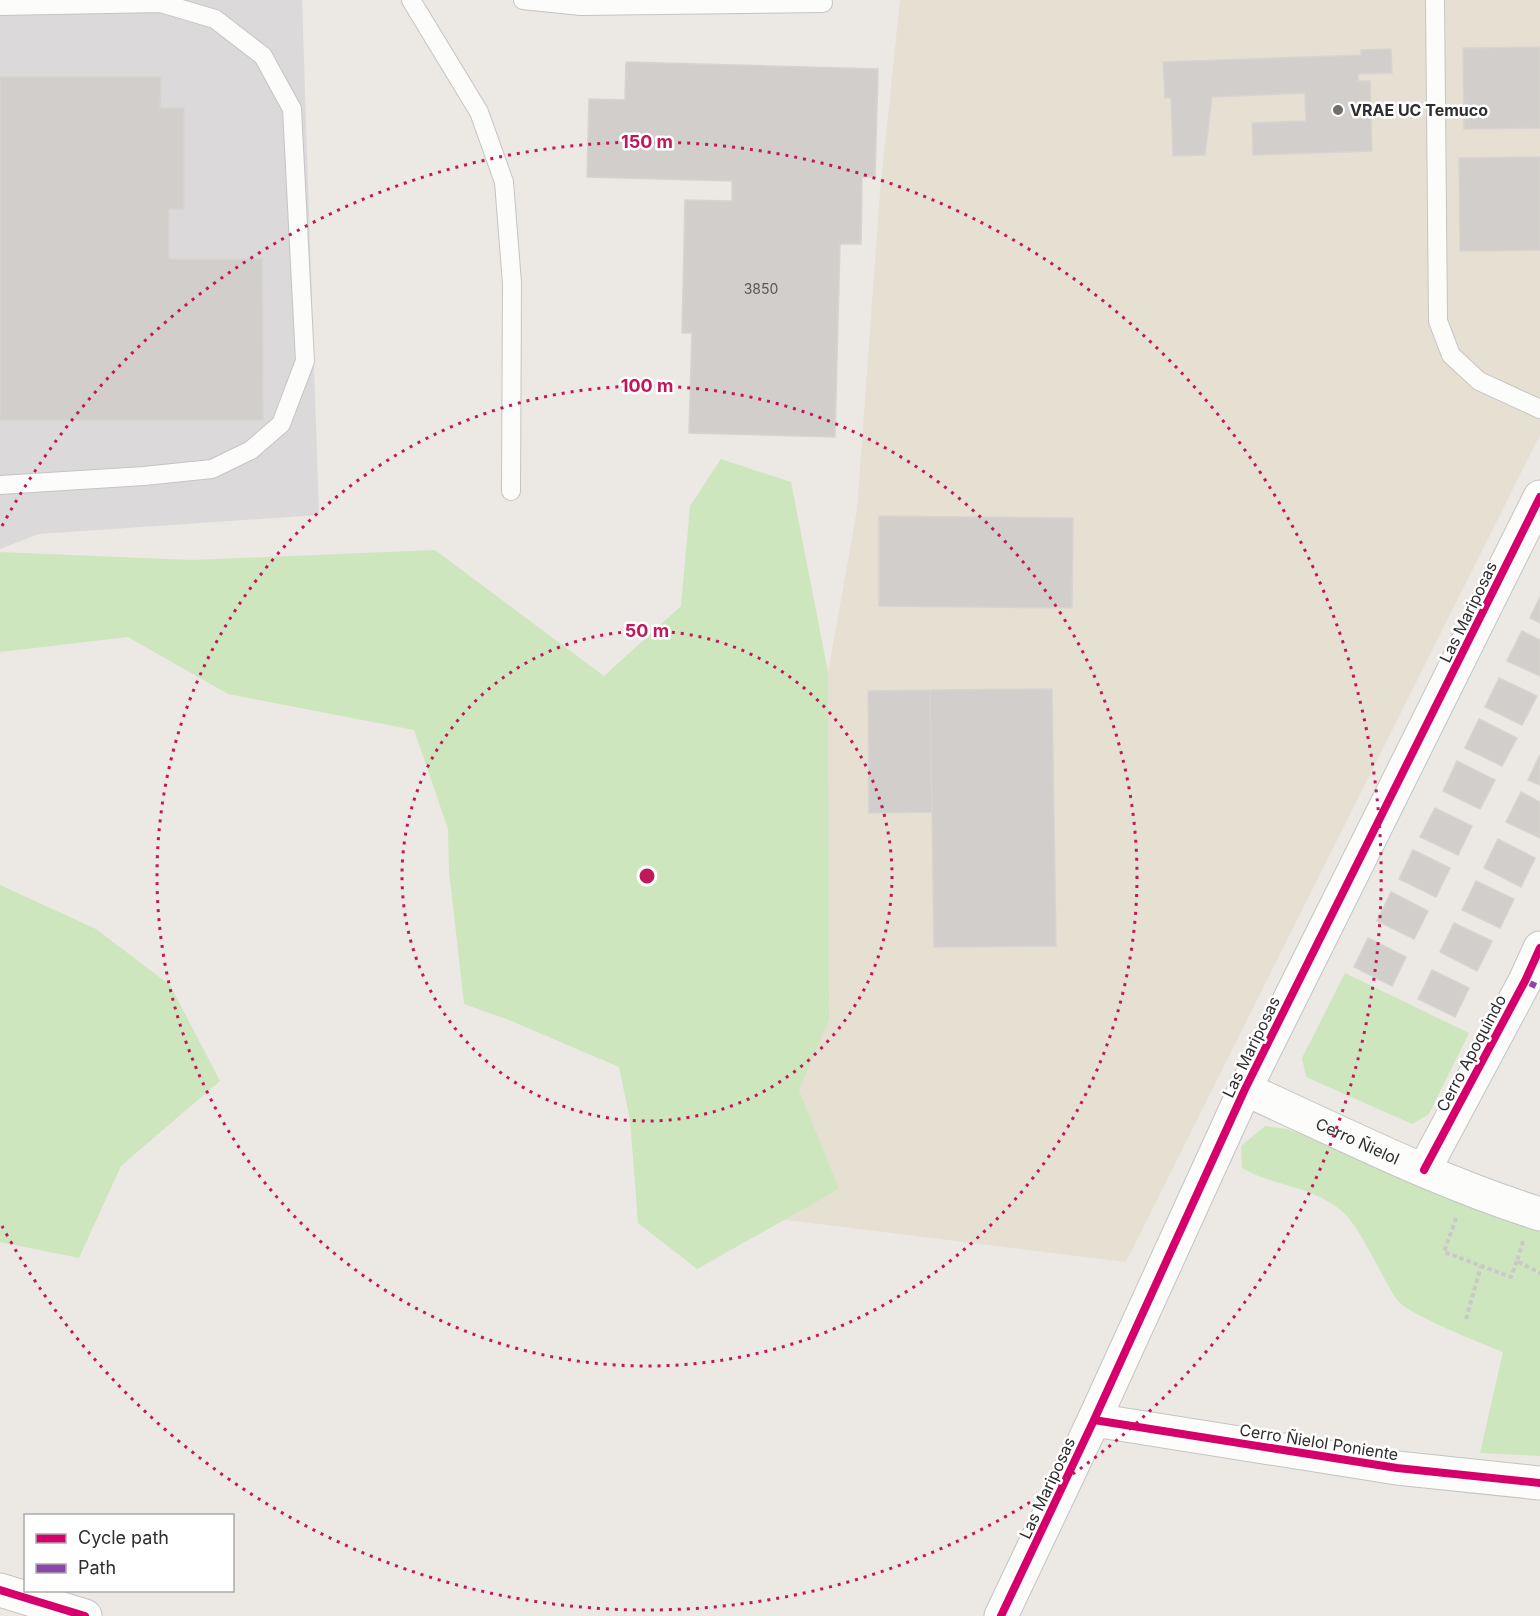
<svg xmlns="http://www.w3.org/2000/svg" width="1540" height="1616" font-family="Inter,sans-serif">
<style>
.industrial{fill:#dcd9db}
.education{fill:#e6e0d3}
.green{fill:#cee6be}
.building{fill:#d1cecb;stroke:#d7d4d0;stroke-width:1.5}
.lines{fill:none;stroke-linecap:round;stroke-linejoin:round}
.lane-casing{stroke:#c5c4c5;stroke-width:20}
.street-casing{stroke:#c5c4c5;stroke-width:35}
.path{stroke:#c9c9c8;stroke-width:4;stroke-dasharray:4.5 3;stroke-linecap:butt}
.lane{stroke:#fcfcfb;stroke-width:18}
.street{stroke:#fcfcfb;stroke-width:33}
.quiet{stroke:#8e44ad;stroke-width:6;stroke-dasharray:12 6;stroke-linecap:butt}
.cycleway-casing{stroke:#fff;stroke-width:11}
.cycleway{stroke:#d6006c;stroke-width:8}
.ring{fill:none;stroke:#c2185b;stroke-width:3;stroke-dasharray:3 6}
.poi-dot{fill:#706f6e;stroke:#fff;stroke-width:2}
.labels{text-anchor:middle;stroke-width:5;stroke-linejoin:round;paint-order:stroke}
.number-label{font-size:14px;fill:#585857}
.poi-label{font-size:16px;font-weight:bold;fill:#2e2e2e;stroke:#fff;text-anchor:start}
.street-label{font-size:16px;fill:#2e2e2e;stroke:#fff}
.centre{fill:#c2185b;stroke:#fff;stroke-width:3}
.ring-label{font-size:18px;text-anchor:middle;font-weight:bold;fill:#c2185b;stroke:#fff;stroke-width:5;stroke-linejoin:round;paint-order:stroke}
</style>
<rect width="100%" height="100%" fill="#ece8e4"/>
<!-- industrial -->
<path class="industrial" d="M0,0h302l17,515 -280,19 -39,15z"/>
<!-- education -->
<path class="education" d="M900,0h640v435l-414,827 -428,-53 130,-537 29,-162 23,-318z"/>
<!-- green -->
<path class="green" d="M721,459l70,23 37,190 1,348 -30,70 40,99 -142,80 -59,-46 -8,-103 -11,-53 -110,-47 -45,-16 -15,-133 -1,-42 -34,-99 -186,-36 -100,-57 -128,15v-100l192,8 243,-10 169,126 77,-70 9,-100z
M0,885l96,44 74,56 50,96 -99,85 -42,92 -79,-16z
M1345,973l124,60 -40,81 -17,10 -106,-47 -4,-19z
M1265,1126l23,3 199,85 53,15v227l-60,-3 23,-101c-20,-8 -96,-38 -106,-52 -16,-24 -34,-67 -52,-86 -29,-28 -71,-27 -103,-46l-1,-22z"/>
<!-- building -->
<path class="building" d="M1540,47v81l-76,1 -1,-81z
M1391,49l1,24 -34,1v7h12l2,70 -119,4 -1,-32 54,-2 -1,-28 -93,4 -7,58 -32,1 -2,-58h-6l-2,-36 198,-7v-5z
M626,62l252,7 -3,108h-13l-1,67h-21l-5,193 -146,-4 3,-100h-10l3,-133 47,1v-20l-145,-4 2,-78 36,1z
M0,77h161l-1,31h24v101h-15v50h93l1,161h-263z
M1540,157v93l-80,1 -1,-93z
M879,516l194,2 -1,90 -193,-2z
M1540,597v26l-10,-5z
M1522,631l18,9v36l-33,-15z
M1499,678l38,18 -15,29 -37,-18z
M1052,689l4,257 -122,1 -4,-257z
M930,690l2,122 -63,1 -1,-122z
M1479,719l38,19 -15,28 -37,-18z
M1540,755v30l-12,-5z
M1457,761l38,19 -15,29 -37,-18z
M1521,792l19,10v36l-34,-16z
M1435,808l37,18 -14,29 -38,-18z
M1498,839l37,19 -14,29 -37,-19z
M1413,850l37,18 -14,29 -37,-18z
M1476,881l38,18 -14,29 -38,-18z
M1391,892l37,19 -14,28 -37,-18z
M1454,923l38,18 -15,30 -37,-19z
M1368,938l38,19 -14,29 -38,-19z
M1432,970l37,18 -14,29 -37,-18z"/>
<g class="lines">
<defs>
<path id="lane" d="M411,0l68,112 25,70 8,101 -1,208
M523,0l58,6 242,-3
M1435,0l3,321 13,34 28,26 61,28
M0,6l161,-3 54,16 48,37 29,53 13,252 -24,63 -30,26 -39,19 -68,7 -144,9"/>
<g id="street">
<path id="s1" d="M1245,1089c97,44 193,93 295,125"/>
<path d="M1424,1170l101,-189 15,-33"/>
<path d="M1094,1420l303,48 143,15"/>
<path d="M0,1590l85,26"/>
<path d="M1001,1616l93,-196 151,-331 295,-592"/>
</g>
</defs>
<!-- lane casing -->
<use href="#lane" class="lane-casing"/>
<!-- street casing -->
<use href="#street" class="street-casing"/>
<!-- path -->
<path class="path" d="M1456,1218l-12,34 67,25 6,-16
M1523,1241l-6,20 23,12
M1466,1319l15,-53"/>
<!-- lane -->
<use href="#lane" class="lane"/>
<!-- street -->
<use href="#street" class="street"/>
<!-- quiet -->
<path class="quiet" d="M1525,981l15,7"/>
<defs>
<path id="cycleway" d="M1424,1170l101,-189 15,-33
M1094,1420l303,48 143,15
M0,1590l85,26
M1001,1616l93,-196 151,-331 295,-592"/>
</defs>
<!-- cycleway casing -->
<use href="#cycleway" class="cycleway-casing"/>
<!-- cycleway -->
<use href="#cycleway" class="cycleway"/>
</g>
<!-- distance rings -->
<g class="ring">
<circle cx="647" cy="876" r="245"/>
<circle cx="647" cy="876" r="490"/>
<path d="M2 526A734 734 0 1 1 2 1226"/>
</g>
<!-- markers -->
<circle class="poi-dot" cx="1338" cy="110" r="6"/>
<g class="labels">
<!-- number labels -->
<g class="number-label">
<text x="761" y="294">3850</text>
</g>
<!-- poi labels -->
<g class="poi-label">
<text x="1350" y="116">VRAE UC Temuco</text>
</g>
<!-- street labels -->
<g class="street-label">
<text transform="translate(1468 612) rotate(-64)" y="6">Las Mariposas</text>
<text transform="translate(1251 1047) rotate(-64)" y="6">Las Mariposas</text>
<text transform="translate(1471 1053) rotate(-62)" y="6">Cerro Apoquindo</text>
<text dy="6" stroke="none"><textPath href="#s1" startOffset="124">Cerro Ñielol</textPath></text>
<text transform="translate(1319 1442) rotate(9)" y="6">Cerro Ñielol Poniente</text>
<text transform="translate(1047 1488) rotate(-65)" y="6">Las Mariposas</text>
</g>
</g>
<circle cx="647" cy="876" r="9" class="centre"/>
<g class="ring-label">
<text x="647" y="148">150 m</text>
<text x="647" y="392">100 m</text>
<text x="647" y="637">50 m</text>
</g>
<!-- legend -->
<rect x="24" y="1514" width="210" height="78" fill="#ffffff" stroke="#ababab" stroke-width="1.5"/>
<rect x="36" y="1534" width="30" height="9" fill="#d6006c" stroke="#ababab" stroke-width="1.5"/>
<text x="78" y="1544" font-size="18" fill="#2e2e2e">Cycle path</text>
<rect x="36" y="1564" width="30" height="9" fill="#8e44ad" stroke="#ababab" stroke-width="1.5"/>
<text x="78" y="1574" font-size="18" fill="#2e2e2e">Path</text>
</svg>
